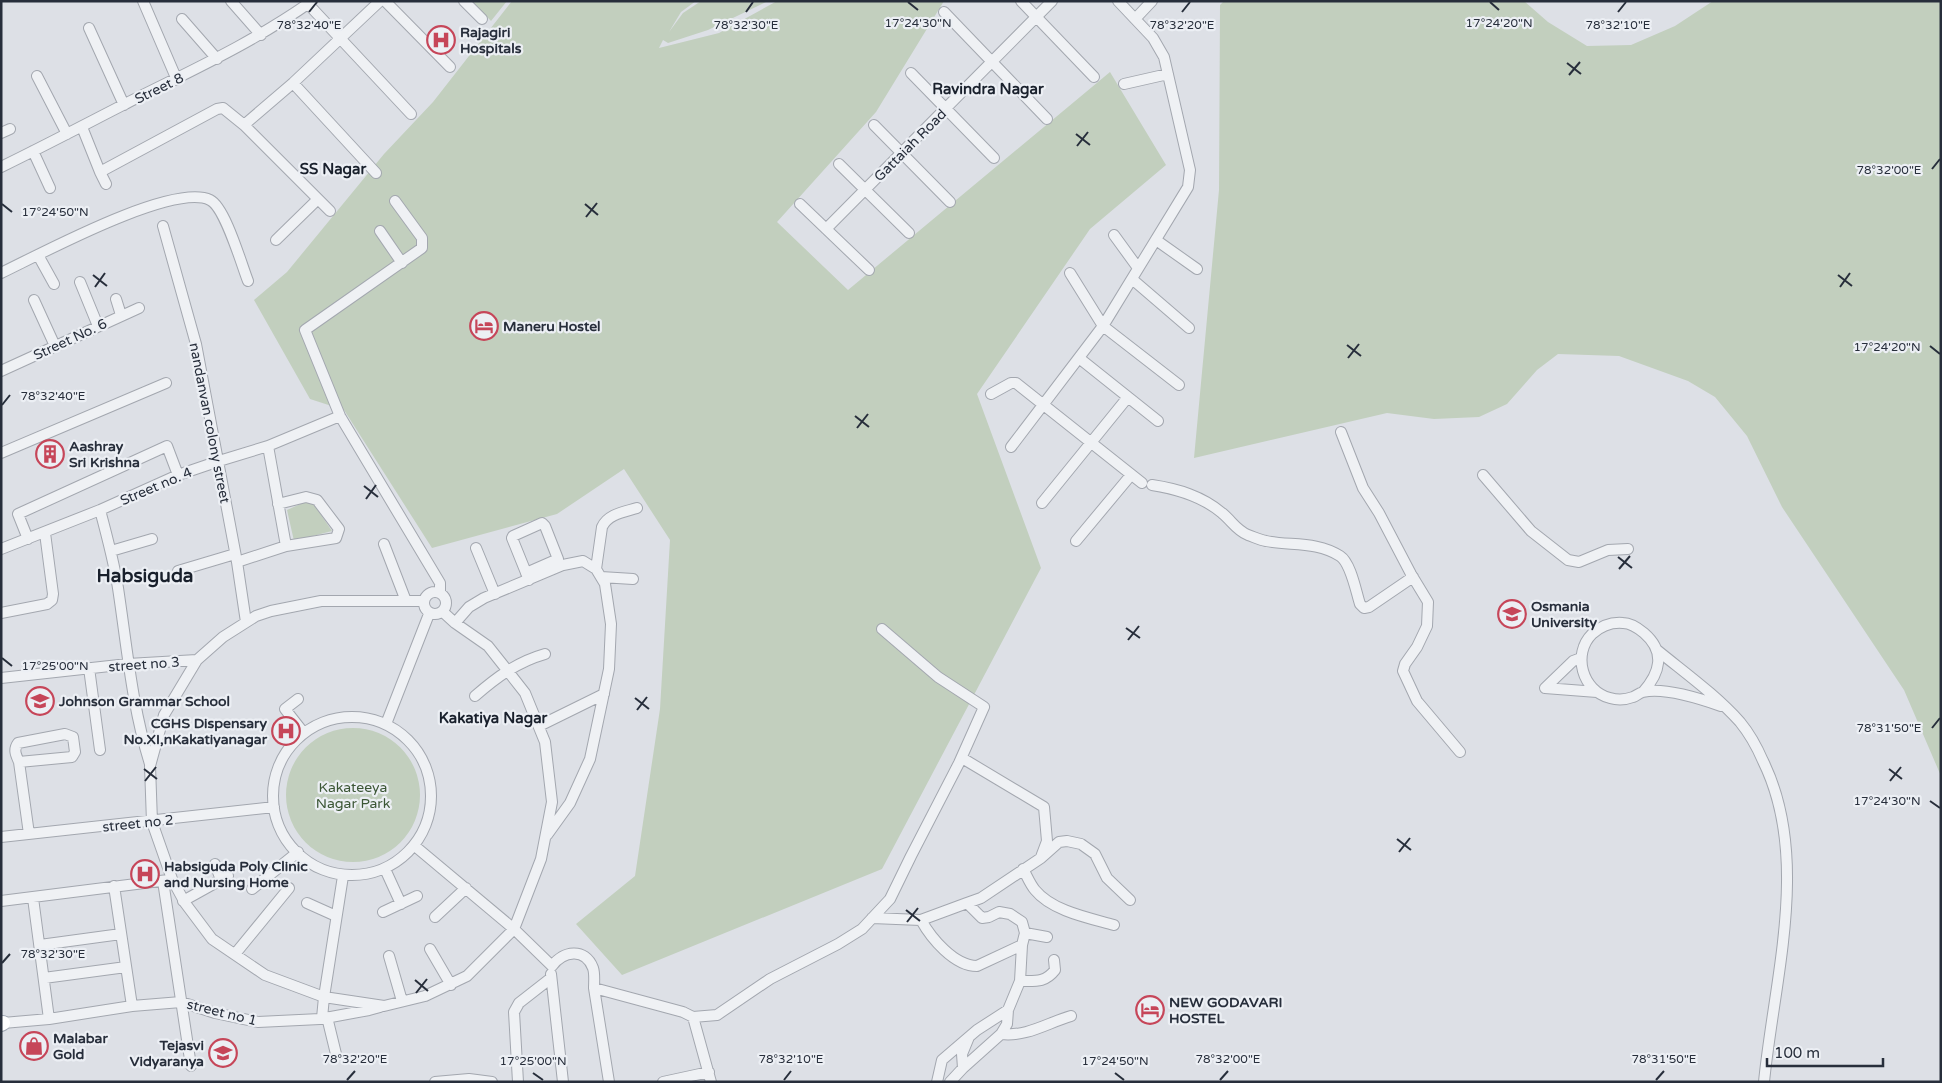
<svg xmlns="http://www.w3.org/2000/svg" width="1942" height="1083" font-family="'Varela Round',sans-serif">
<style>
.green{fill:#c2cfbe}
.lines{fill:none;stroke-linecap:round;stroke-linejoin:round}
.minor-casing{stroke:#a3a7af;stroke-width:12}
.major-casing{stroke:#9da5b1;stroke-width:16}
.minor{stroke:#eff1f4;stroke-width:10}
.major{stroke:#fff;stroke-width:14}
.ticks{fill:none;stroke:#272e3b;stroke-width:2}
.labels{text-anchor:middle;stroke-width:4.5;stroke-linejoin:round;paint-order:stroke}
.poi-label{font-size:14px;font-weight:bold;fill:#272e3b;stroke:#eceff4;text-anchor:start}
.street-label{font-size:14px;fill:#272e3b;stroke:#eceff4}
.park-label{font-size:14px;fill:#3b5635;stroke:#eceff4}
.neighbourhood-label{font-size:15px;font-weight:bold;fill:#19202c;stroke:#eceff4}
.district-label{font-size:19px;font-weight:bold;fill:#19202c;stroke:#eceff4}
.ticks-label{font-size:12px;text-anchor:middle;fill:#272e3b;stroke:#eceff4;stroke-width:4.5;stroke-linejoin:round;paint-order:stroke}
</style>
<rect width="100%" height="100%" fill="#dde0e6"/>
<!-- green -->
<path class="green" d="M472,1h35l-16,20z
M512,1h184l-15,11 -12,20 14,-19 18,-12h67l-60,29 -40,13 -5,-3 -4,8 60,-15 58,-32h167l-68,111 -99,110 71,68 262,-218 56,93 -76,64 -113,165 64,174 -159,301 -260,106 -46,-51 59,-48 25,-167 10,-169 -46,-71 -67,45 -125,34 -88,-138 -34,-11 -56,-99 33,-28 97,-118 49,-52z
M1224,1h300l24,21 39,24 44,-1 44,-19 38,-25h228v775l-37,-86 -122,-183 -35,-71 -32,-39 -27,-16 -69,-25 -61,-2 -21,16 -30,34 -28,13 -45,2 -47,-6 -193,45 25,-268 1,-185z
M307,501l6,2 19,28 -38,10 -7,-31z
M286 795a67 67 0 1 1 134 0a67 67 0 1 1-134 0Z"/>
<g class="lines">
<defs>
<path id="minor" d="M143,1l34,79
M231,1l30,34
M385,1l65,66
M464,1l18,18
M1021,1l73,76
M308,4l103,110
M944,12l103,107
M182,19l35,40
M1135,19l17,-18
M89,28l35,77
M911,73l83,85
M37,76l30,58
M293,83l83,90
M1124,84l44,-10
M244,125l49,-42 87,-82
M874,125l76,77
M82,127l18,45 117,-63 6,-1 21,17 86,86
M1,133l9,-4
M33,151l17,37
M839,164l70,69
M1,167c41,-20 81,-41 122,-62 65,-33 128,-61 189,-104
M100,172l6,12
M395,201l27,37v10l-117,82 35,86 100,167v10
M800,204l69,66
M163,226l33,118 41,218 9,60
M826,229l226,-228
M380,231l22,32
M1114,235l24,33
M276,240l42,-41
M1156,240l41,29
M38,255l16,29
M1,273c38,-18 172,-91 209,-73 15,7 31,63 38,81
M1070,273l33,53 76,59
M1132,279l57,49
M80,282l18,44
M116,299l5,16
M34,300l21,46
M1079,358l79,63
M1,371l138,-63
M991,394l20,-11h5l126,100
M1341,432l22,56 16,25 32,61 17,28 -1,24 -10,21 -12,17 -2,7 14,30 43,51
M268,446l18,100
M1011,447l92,-121 85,-139 2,-17 -26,-113 -11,-19 -35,-37
M1,453l165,-70
M1483,475l48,56 37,29 11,2 29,-12 20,-1
M1152,485c26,4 50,11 70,28 10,8 14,17 26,22 6,2 12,5 18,6 24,5 51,0 74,15 11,7 16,36 20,48l4,4 5,-1 44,-30
M1042,503l86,-106
M100,510c7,26 14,52 18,78 9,59 14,119 32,176
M28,539l-10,-25 149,-68 11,29
M1076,541l55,-66
M384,544l22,57
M476,548l19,46
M1,549l99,-39 78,-35 41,-14 49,-15 72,-30
M111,551l41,-12
M237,562l49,-16 50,-8 3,-9 -22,-29 -11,-3 -28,7
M596,569l6,-42c6,-13 22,-15 35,-19
M178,571l57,-17
M526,573l32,-14 -13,-33 -3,-3 -29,13 -1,2 17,42
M601,577l32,2
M424 603a11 11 0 1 1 22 0a11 11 0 1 1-22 0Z
M424,601h-103l-50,10 -15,5 -33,21 -26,23 -33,55 -14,51 2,56 20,57 13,24 27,36 53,36 59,22 60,9 41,-10 42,-20 47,-47 27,-70 11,-57 -7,-60 -20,-49 -18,-23 -19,-24 -33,-23 -12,-11
M1,613l46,-9 5,-4 1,-6 -8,-61
M455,623l14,-16 15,-9 79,-33 20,-4 13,8 9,15 6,40 -2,45 -19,90 -20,44 -23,32
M1657,650c28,23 59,45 83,72 9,11 17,25 23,39 48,97 11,218 1,321
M89,668l11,82
M1,678l127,-14 69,-4
M1545,688l52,4
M1545,688l28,-27 8,-3
M1643,692c17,-19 23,-40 1,-59 -6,-5 -13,-10 -21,-10 -11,-1 -22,3 -31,11 -20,20 -10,57 18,64 7,2 15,2 23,-1 3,-1 6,-4 10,-5 21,-5 58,7 78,14
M475,696c22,-19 42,-34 70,-42
M298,699l-13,10 18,23
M273 796a79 79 0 1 1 158 0a79 79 0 1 1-158 0Z
M386,724l43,-110
M539,726l65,-32
M962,758l82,49 3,34 -6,16
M19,762c-3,-7 -6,-12 -1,-19l47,-9 8,3 2,15 -3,5 -53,5 10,72
M1,837l273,-30
M416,847l98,82 38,37c11,-15 33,-19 41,2 2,6 1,14 1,20l89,24 10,5 24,-2 53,-36 68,-35 24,-15 28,-30 21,-43 48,-93 25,-56 -46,-30 -56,-48
M215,864l6,16
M385,869l16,35
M1023,869c4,7 7,15 12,21 17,21 54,28 79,35
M163,881l28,185
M114,886l18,120
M252,889l46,-37
M33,898l16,121
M1,901l167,-21
M183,901l45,-25
M307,903l29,13
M383,912l34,-16
M435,917l31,-29
M872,918l49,2c10,18 33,46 56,46l45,-21
M921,920l46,-17
M1025,933l22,4
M40,945l81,-11
M430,949l21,36
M235,954l54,-66
M389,956l13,45
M551,974l12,108
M44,978l82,-11
M1020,981c15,0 25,2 35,-11l-1,-10
M594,988l15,94
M327,1017l9,37
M693,1017l18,65
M322,1018l2,-21 19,-121
M3,1023l46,-4 83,-13 49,-4 34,11 43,9 62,-3 49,-9 11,-3
M1001,1034l6,-10 1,-14
M963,1068l-1,-14 7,-17
M435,1082l34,-3 23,3
M518,1082l-4,-70 5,-9 32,-25
M663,1082l46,-10
M937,1082l5,-22 35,-30 31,-20 12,-29 2,-36 3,-12 -3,-11 -12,-8 -11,-2 -10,5 -7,1 -15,-15 14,-5 60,-40 18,-16 8,-1 14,3 14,10 12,24 23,22
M950,1082l13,-14 38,-34c26,3 46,-11 70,-18"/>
<path id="major" d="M1,1024l2,-1"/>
</defs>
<!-- minor casing -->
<use href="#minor" class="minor-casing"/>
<!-- major casing -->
<use href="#major" class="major-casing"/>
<!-- minor -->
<use href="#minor" class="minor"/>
<!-- major -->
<use href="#major" class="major"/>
</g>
<!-- ticks -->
<path class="ticks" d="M908,2l10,8M1490,2l9,8M309,12l8,-10M746,12l7,-10M1182,12l8,-10M1618,12l8,-10M1567,63l14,11M1569,75l11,-13M1076,134l14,11M1077,146l11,-14M1932,169l8,-10M2,204l10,8M585,204l13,11M586,217l11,-14M93,275l14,11M1838,275l14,11M95,287l10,-14M1840,287l10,-14M1347,345l14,11M1930,346l10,8M1348,358l11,-14M2,405l8,-10M855,416l14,11M857,428l11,-14M364,486l14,11M366,499l10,-14M1618,557l14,11M1619,569l11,-13M1126,628l14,10M1128,640l11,-14M2,658l10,8M635,698l14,11M637,710l10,-13M1932,728l8,-10M144,769l13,10M1889,769l13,10M145,781l11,-14M1890,781l11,-14M1930,801l10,7M1397,839l14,11M1399,852l11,-14M906,910l14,11M907,922l11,-14M2,963l8,-9M415,980l13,11M416,993l11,-14M533,1073l10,7M1115,1073l9,7M347,1080l8,-9M784,1080l7,-9M1220,1080l8,-9M1656,1080l8,-9"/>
<!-- icons -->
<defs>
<symbol id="hospital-ring" viewBox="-11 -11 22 22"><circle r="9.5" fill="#eceff4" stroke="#c64659" stroke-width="1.5"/><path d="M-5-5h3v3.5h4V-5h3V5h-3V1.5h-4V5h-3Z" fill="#c64659"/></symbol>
<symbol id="hotel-ring" viewBox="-11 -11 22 22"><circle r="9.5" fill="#eceff4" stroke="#c64659" stroke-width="1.5"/><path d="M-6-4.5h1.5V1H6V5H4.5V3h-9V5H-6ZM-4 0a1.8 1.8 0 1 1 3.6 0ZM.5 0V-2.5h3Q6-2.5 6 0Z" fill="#c64659"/></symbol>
<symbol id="building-ring" viewBox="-11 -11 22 22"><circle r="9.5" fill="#eceff4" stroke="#c64659" stroke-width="1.5"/><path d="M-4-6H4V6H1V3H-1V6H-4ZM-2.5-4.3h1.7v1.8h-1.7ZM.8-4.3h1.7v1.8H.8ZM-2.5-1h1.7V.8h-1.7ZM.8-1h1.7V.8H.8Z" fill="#c64659"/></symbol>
<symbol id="university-ring" viewBox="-11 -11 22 22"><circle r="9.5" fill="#eceff4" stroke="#c64659" stroke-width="1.5"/><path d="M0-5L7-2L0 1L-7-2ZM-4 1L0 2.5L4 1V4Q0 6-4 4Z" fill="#c64659"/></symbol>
<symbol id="school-ring" viewBox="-11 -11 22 22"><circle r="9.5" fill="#eceff4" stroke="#c64659" stroke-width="1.5"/><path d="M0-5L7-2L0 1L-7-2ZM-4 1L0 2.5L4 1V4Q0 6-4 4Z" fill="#c64659"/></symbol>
<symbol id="shop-ring" viewBox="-11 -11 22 22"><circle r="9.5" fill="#eceff4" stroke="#c64659" stroke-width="1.5"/><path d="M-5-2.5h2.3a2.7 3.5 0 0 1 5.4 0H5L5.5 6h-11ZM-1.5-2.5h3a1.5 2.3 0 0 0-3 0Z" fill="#c64659"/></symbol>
</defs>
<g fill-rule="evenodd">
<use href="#hospital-ring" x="425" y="24" width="32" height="32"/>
<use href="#hotel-ring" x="468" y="310" width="32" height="32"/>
<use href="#building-ring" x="34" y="438" width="32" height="32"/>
<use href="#university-ring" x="1496" y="598" width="32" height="32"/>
<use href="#school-ring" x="24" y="685" width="32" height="32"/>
<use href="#hospital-ring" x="270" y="715" width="32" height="32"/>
<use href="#hospital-ring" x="129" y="858" width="32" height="32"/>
<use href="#hotel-ring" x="1134" y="994" width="32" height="32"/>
<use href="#shop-ring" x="18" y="1030" width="32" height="32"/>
<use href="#university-ring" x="207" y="1037" width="32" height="32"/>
</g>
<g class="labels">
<!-- poi labels -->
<g class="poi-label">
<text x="460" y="37">Rajagiri<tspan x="460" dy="16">Hospitals</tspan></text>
<text x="503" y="331">Maneru Hostel</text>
<text x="69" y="451">Aashray<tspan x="69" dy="16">Sri Krishna</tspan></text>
<text x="1531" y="611">Osmania<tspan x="1531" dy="16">University</tspan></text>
<text x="59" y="706">Johnson Grammar School</text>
<text x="267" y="728" text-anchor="end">CGHS Dispensary<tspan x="267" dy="16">No.XI,nKakatiyanagar</tspan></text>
<text x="164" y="871">Habsiguda Poly Clinic<tspan x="164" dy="16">and Nursing Home</tspan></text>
<text x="1169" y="1007">NEW GODAVARI<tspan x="1169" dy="16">HOSTEL</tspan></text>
<text x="53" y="1043">Malabar<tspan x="53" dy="16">Gold</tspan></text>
<text x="204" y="1050" text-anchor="end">Tejasvi<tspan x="204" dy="16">Vidyaranya</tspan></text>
</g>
<!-- street labels -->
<g class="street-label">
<text transform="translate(159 88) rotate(-26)" y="5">Street 8</text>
<text transform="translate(910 145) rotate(-45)" y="5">Gattaiah Road</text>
<text transform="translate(70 339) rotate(-25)" y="5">Street No. 6</text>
<text transform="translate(210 423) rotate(79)" y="5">nandanvan colony street</text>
<text transform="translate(156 486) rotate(-23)" y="5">Street no. 4</text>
<text transform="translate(144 664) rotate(-4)" y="5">street no 3</text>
<text transform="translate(138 823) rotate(-6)" y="5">street no 2</text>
<text transform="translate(222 1012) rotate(14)" y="5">street no 1</text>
</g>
<!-- park labels -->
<g class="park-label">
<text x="353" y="792">Kakateeya<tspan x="353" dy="16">Nagar Park</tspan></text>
</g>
<!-- neighbourhood labels -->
<g class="neighbourhood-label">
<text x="988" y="94">Ravindra Nagar</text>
<text x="333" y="174">SS Nagar</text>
<text x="493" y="723">Kakatiya Nagar</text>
</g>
<!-- district labels -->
<g class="district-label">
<text x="145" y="582">Habsiguda</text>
</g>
</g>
<g class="ticks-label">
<text x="918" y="27">17°24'30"N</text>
<text x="1499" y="27">17°24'20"N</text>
<text x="309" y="29">78°32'40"E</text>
<text x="746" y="29">78°32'30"E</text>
<text x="1182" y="29">78°32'20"E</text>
<text x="1618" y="29">78°32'10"E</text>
<text x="1889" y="174">78°32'00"E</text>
<text x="55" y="216">17°24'50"N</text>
<text x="1887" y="351">17°24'20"N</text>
<text x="53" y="400">78°32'40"E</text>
<text x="55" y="670">17°25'00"N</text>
<text x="1889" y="732">78°31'50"E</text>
<text x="1887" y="805">17°24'30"N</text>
<text x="53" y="958">78°32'30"E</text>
<text x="355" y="1063">78°32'20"E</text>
<text x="791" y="1063">78°32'10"E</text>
<text x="1228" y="1063">78°32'00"E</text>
<text x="1664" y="1063">78°31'50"E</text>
<text x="533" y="1065">17°25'00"N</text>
<text x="1115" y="1065">17°24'50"N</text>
</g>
<!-- border -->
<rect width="1942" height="1083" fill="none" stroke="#272e3b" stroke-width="5"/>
<!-- scale -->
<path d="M1767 1058v8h116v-8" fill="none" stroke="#272e3b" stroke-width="2.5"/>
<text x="1774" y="1058" font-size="15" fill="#272e3b" stroke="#eceff4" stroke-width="4" paint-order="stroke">100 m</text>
</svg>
